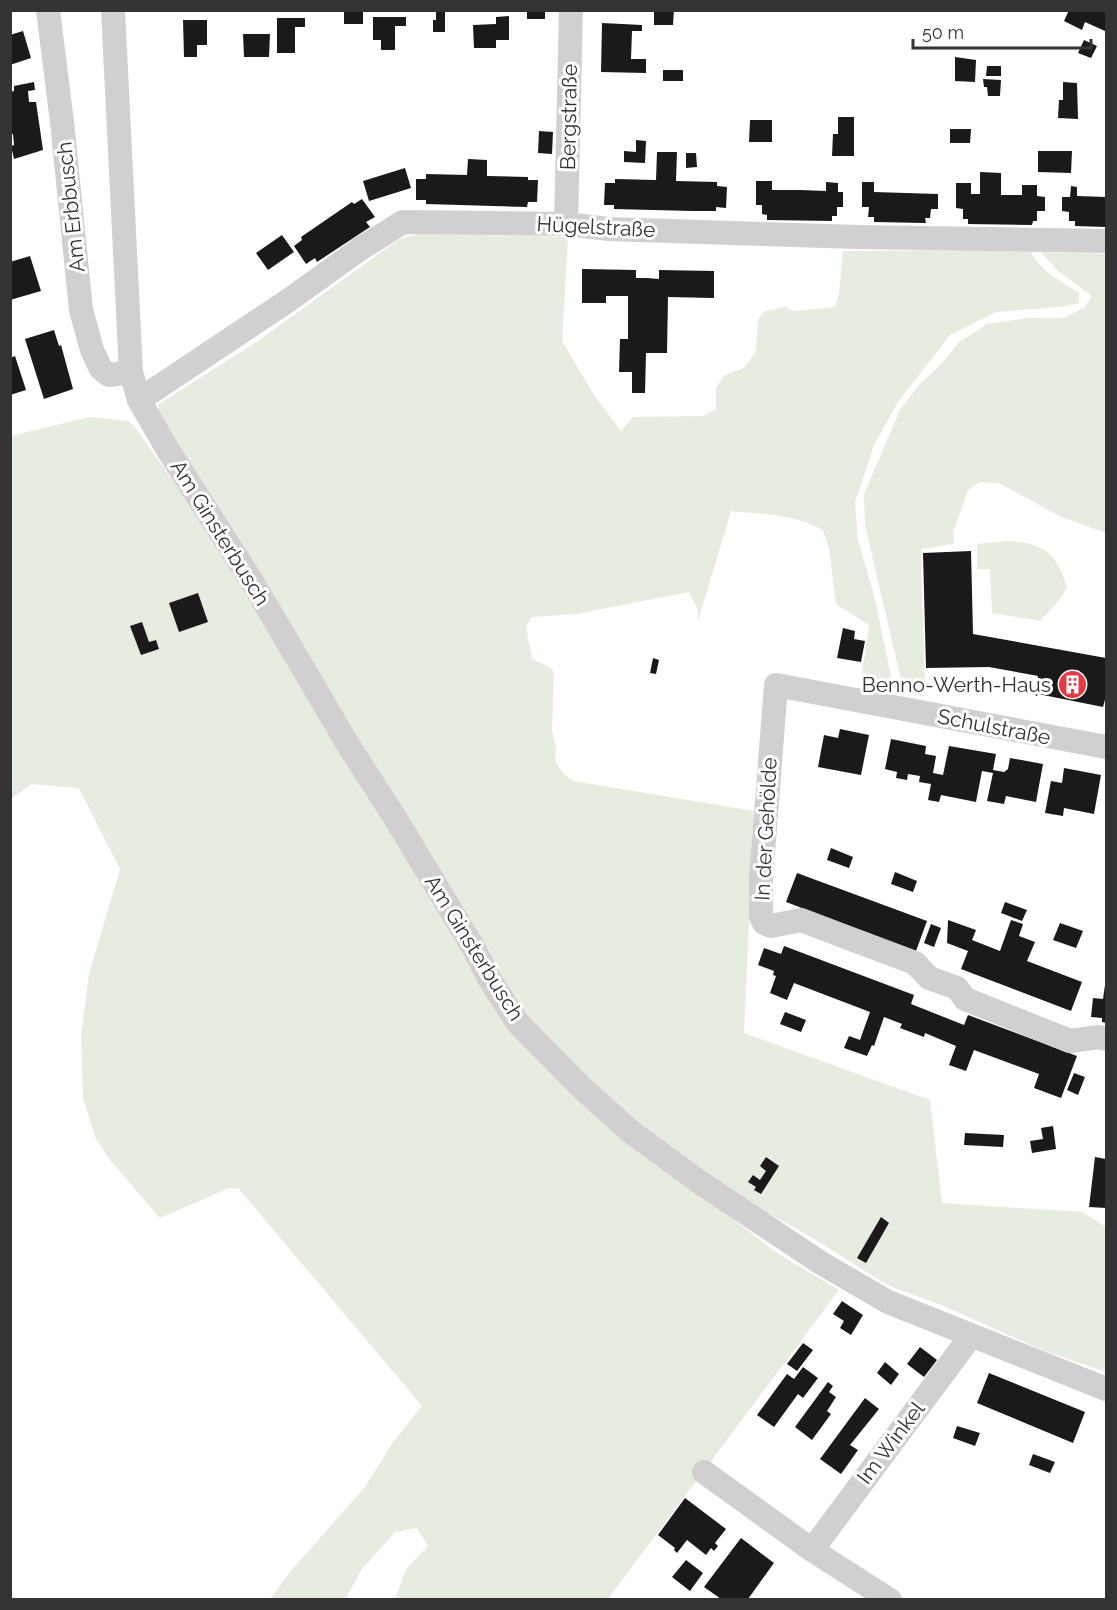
<svg xmlns="http://www.w3.org/2000/svg" width="1117" height="1610" font-family="Raleway,sans-serif">
<style>
.green{fill:#e6ecdf}
.building{fill:#1a1a1a}
.lines{fill:none;stroke-linecap:round;stroke-linejoin:round}
.minor{stroke:#d0d0d0;stroke-width:24}
.labels{text-anchor:middle;stroke-width:6;stroke-linejoin:round;paint-order:stroke}
.street-label{font-size:21px;fill:#333;stroke:#fff}
.poi-label{font-size:21px;fill:#333;stroke:#fff;text-anchor:end}
</style>
<rect width="100%" height="100%" fill="#fff"/>
<!-- green -->
<path class="green" d="M417,234l151,3 -6,104 32,54 27,36 12,-14 70,-1 13,-7v-21l6,-9 3,-4 19,-7 12,-17 2,-32 7,-8 21,-4 7,4 42,-4 4,-14 4,-42 187,-1c10,21 30,31 49,43v10l-18,4 -65,5 -46,23 -52,67 -24,43 -19,57 3,38 17,59 19,91 -33,-9 8,-56 -33,-21 -7,-56 -6,-18c-27,-16 -62,-16 -92,-19l-33,110v-11l-9,-18 -113,22 -44,3 -6,9 6,33 18,8 4,6 -2,57 4,17 -1,14 8,12 10,8 181,30 -10,222 186,67 12,103 140,9 24,15v145l-64,-22 -98,-44 -57,-21 -74,-47 -81,-45 -84,-55 -129,-122 -362,-601 2,-11 99,-63 140,-101z
M1041,252l65,2v279l-47,-17 -60,-33 -19,-1 -12,8 -15,42 1,12 -33,5 4,142 -22,-3 -38,-162 -1,-32 36,-84 18,-24 27,-26 13,-17 29,-19 41,-6h35l21,-10 8,-12 -35,-26z
M90,417l39,4 5,5 133,186 225,380 136,146 149,115 62,37 -231,309h-213l11,-30 22,-23 -11,-18 -22,4 -33,37 -15,27 1,3h-78l20,-27 75,-85 28,-45 29,-36 -183,-217 -10,-1 -69,30 -50,-58 -14,-21 -13,-41 -2,-62 8,-62 31,-105 -41,-81 -47,-4 -21,15v-363z
M1006,541c36,1 52,12 61,47l-11,16 -16,17 -48,-8 -2,-44h-13v-25z"/>
<!-- building -->
<path class="building" d="M344,10h19v14h-19z
M445,10v22h-12v-12h3v-9z
M527,10h18v9h-18z
M654,10h20l-1,15h-19z
M1069,10h37l-1,21 -20,-9 -3,8 -18,-9z
M509,16v24h-13v8h-22l-1,-23 23,-1v-7z
M373,17h33v9h-11v24h-14v-10h-8z
M277,18h28v9h-10v26h-18z
M183,20h24v25h-10v12h-13z
M602,23l40,2v6h-10l-1,28h15v14l-45,-1z
M23,31l8,27 -21,7v-30z
M243,34h27l-1,23h-25z
M1084,40l13,6 -6,12 -13,-5z
M955,57l21,3 -1,22 -20,-1z
M987,66h14v10h-15z
M663,70h20v11h-20z
M983,79l18,1 -1,16h-12l-1,-9h-3z
M34,82l1,8 -7,1 1,11h7l7,48 -29,9 -3,-13 3,-1 -1,-11h-3v-42l4,-1v-5z
M1063,82l14,1 1,36 -20,-1 1,-18h4z
M838,117h16v39h-22l1,-22h5z
M750,120h22v22h-23z
M950,129h21l-1,14h-20z
M539,131l14,1 -1,22 -14,-1z
M636,140l10,1 -1,22 -21,-1v-11l12,1z
M1038,151h34l-1,22 -33,-1z
M657,152h20l-1,29 41,1v4l10,1 -1,21 -10,-1v4h-24l-78,-2v-4h-10l1,-22h10v-4l41,1z
M686,153h10l1,14 -11,1z
M468,159l19,1v16l41,1v3h10l-1,22h-9l-1,5 -101,-3v-4h-10v-21h10v-5l41,1z
M405,168l6,20 -42,13 -6,-20z
M980,172l21,1v22h21v-10h15v11l8,1v14h-8v10h-4l-1,4 -64,-1v-5h-5v-10l-7,-1v-25h15v11h9z
M756,181h16v9h28l26,1v-9l12,1v9h5v15h-6v9h-5v5l-65,-1v-5l-5,-1v-9h-6z
M862,182h12v10l64,2v15h-7l-1,9h-5l1,5 -52,-1v-5h-6l1,-10h-7z
M1071,186l6,1v9l29,1v30l-31,-1v-5h-6v-9l-7,-1v-14h8z
M362,199l13,18 -9,5 4,5 -53,35 -2,-4 -9,6 -12,-18 8,-6 -1,-3 51,-35 2,2z
M282,235l12,17 -26,18 -12,-17z
M30,256l11,35 -31,9v-38z
M582,269l54,1v8h11l12,1v-9l55,1v27l-46,-1 -1,56h-21l-1,40h-13v-21h-13l1,-33h8v-43h-22v7h-24z
M54,330l5,16 2,-1 12,44 -29,10 -19,-60z
M15,356l11,34 -16,5v-37z
M971,551l2,83 133,24v38l-3,11 -65,-13 -1,2 -2,-1 3,-19 -49,-9 -63,1 -3,-115z
M198,593l10,29 -29,10 -10,-29z
M142,622l7,20 7,-2 3,9 -18,6 -11,-29z
M843,628l12,3 -1,8 11,2 -4,21 -24,-4z
M653,658l6,2 -3,14 -6,-1z
M840,729l29,6 -8,40 -43,-8 6,-32 14,3z
M891,739l35,7 -1,8 11,2 -3,17 10,2 6,-29 47,8 -3,16 11,2 4,-3 2,-11 33,6 -7,38 -30,-6 -2,8 -17,-3 6,-28 -11,-2 -6,31 -35,-7 -2,7 -11,-2 3,-16 -12,-2 1,-6 -12,-2 -1,6 -11,-2 1,-6 -12,-3z
M1064,768l37,7 -7,39 -30,-6 -1,8 -18,-3 6,-32 11,2z
M831,848l22,9 -4,11 -22,-8z
M895,872l22,9 -4,11 -22,-8z
M797,873l130,48 -11,30 -130,-49z
M1005,902l22,8 -5,11 -21,-8z
M948,920l28,10 -4,10 28,11 11,-31 12,4 -4,12 16,6 -8,19 55,21 -11,29 -110,-42 7,-18 -21,-8z
M1060,923l23,8 -7,17 -23,-8z
M931,924l10,4 -7,19 -10,-4z
M784,946l130,49 -3,9 53,21 4,-10 109,41 -16,42 -27,-10 5,-14 -65,-24 -8,21 -17,-6 7,-19 -31,-13 -1,4 -24,-9 2,-4 -18,-7 -10,29 -2,-1 -5,11 -23,-8 5,-12 11,4 10,-28 -76,-29 -7,17 -17,-7 6,-17 -3,-1 1,-4 -16,-6 6,-17 17,6z
M1105,985h1v38l-4,-1v-4l-11,-1 2,-19 10,1z
M785,1012l21,8 -5,12 -21,-8z
M1074,1073l11,4 -7,18 -11,-5z
M1053,1126l3,23 -24,4 -2,-12 13,-2 -2,-11z
M965,1133l39,2 -1,12 -39,-2z
M766,1157l13,9 -18,28 -7,-4 2,-3 -8,-5 5,-7 7,5 6,-9 -6,-5z
M1095,1157l11,2v49l-17,-1z
M881,1217l8,6 -23,40 -9,-5z
M842,1301l21,14 -12,20 -11,-7 4,-7 -11,-7z
M803,1343l10,7 -16,21 -10,-7z
M920,1347l17,13 -13,17 -17,-13z
M885,1362l14,12 -8,11 -14,-12z
M803,1367l15,11 -15,20 -5,-4 -24,33 -17,-12 30,-41 7,5z
M989,1373l96,39 -12,31 -96,-40z
M828,1382l5,4 -4,6 7,5 -9,14 4,3 -19,26 -17,-13z
M865,1398l14,11 -29,36 8,5 -17,24 -21,-15z
M957,1426l23,7 -5,13 -22,-8z
M1033,1454l22,8 -5,11 -21,-8z
M685,1498l41,31 -11,14 3,3 -4,5 -3,-3 -5,7 -19,-15 -10,13 -3,-3 1,-2 -17,-13z
M741,1538l33,25 -26,36h-27l-17,-12z
M686,1560l17,13 -13,18 -18,-14z"/>
<g class="lines">
<!-- minor -->
<path class="minor" d="M48,10l14,112 19,188 11,40 9,19 8,6 22,-3
M113,10l18,362 8,28 29,50 85,133 97,165 44,68 79,131 17,33 27,42 64,65 50,45 70,51 120,80 67,39 218,87
M566,224l5,-214
M139,400l150,-100 71,-51 43,-27 163,2 43,5 249,8 248,4
M1106,747l-330,-62 -15,194v38l3,6 7,3 30,-6 50,19 64,24 14,15 28,10 8,11 105,42 29,-4 7,2
M704,1472l108,78 78,50
M812,1550l159,-214"/>
</g>
<!-- icons -->
<defs>
<symbol id="building-disc" viewBox="-11 -11 22 22"><circle r="9.5" fill="#e63946" stroke="#fff"/><path d="M-4-6H4V6H1V3H-1V6H-4ZM-2.5-4.3h1.7v1.8h-1.7ZM.8-4.3h1.7v1.8H.8ZM-2.5-1h1.7V.8h-1.7ZM.8-1h1.7V.8H.8Z" fill="#fff"/></symbol>
</defs>
<g fill-rule="evenodd">
<use href="#building-disc" x="1056" y="668" width="33" height="33"/>
</g>
<g class="labels">
<!-- street labels -->
<g class="street-label">
<text transform="translate(569 117) rotate(-89)" y="7">Bergstraße</text>
<text transform="translate(71 207) rotate(-96)" y="7">Am Erbbusch</text>
<text transform="translate(596 227) rotate(3)" y="7">Hügelstraße</text>
<text transform="translate(220 533) rotate(58)" y="7">Am Ginsterbusch</text>
<text transform="translate(994 727) rotate(11)" y="7">Schulstraße</text>
<text transform="translate(766 829) rotate(-87)" y="7">In der Gehölde</text>
<text transform="translate(474 948) rotate(58)" y="7">Am Ginsterbusch</text>
<text transform="translate(891 1443) rotate(-53)" y="7">Im Winkel</text>
</g>
<!-- poi labels -->
<g class="poi-label">
<text x="1051" y="692">Benno-Werth-Haus</text>
</g>
</g>
<!-- border -->
<rect width="1117" height="1610" fill="none" stroke="#333333" stroke-width="24"/>
<!-- scale -->
<path d="M913 39v9h178v-9" fill="none" stroke="#333333" stroke-width="3"/>
<text x="922" y="39" font-size="18" fill="#333333" stroke="#ffffff" stroke-width="4.5" paint-order="stroke">50 m</text>
</svg>
